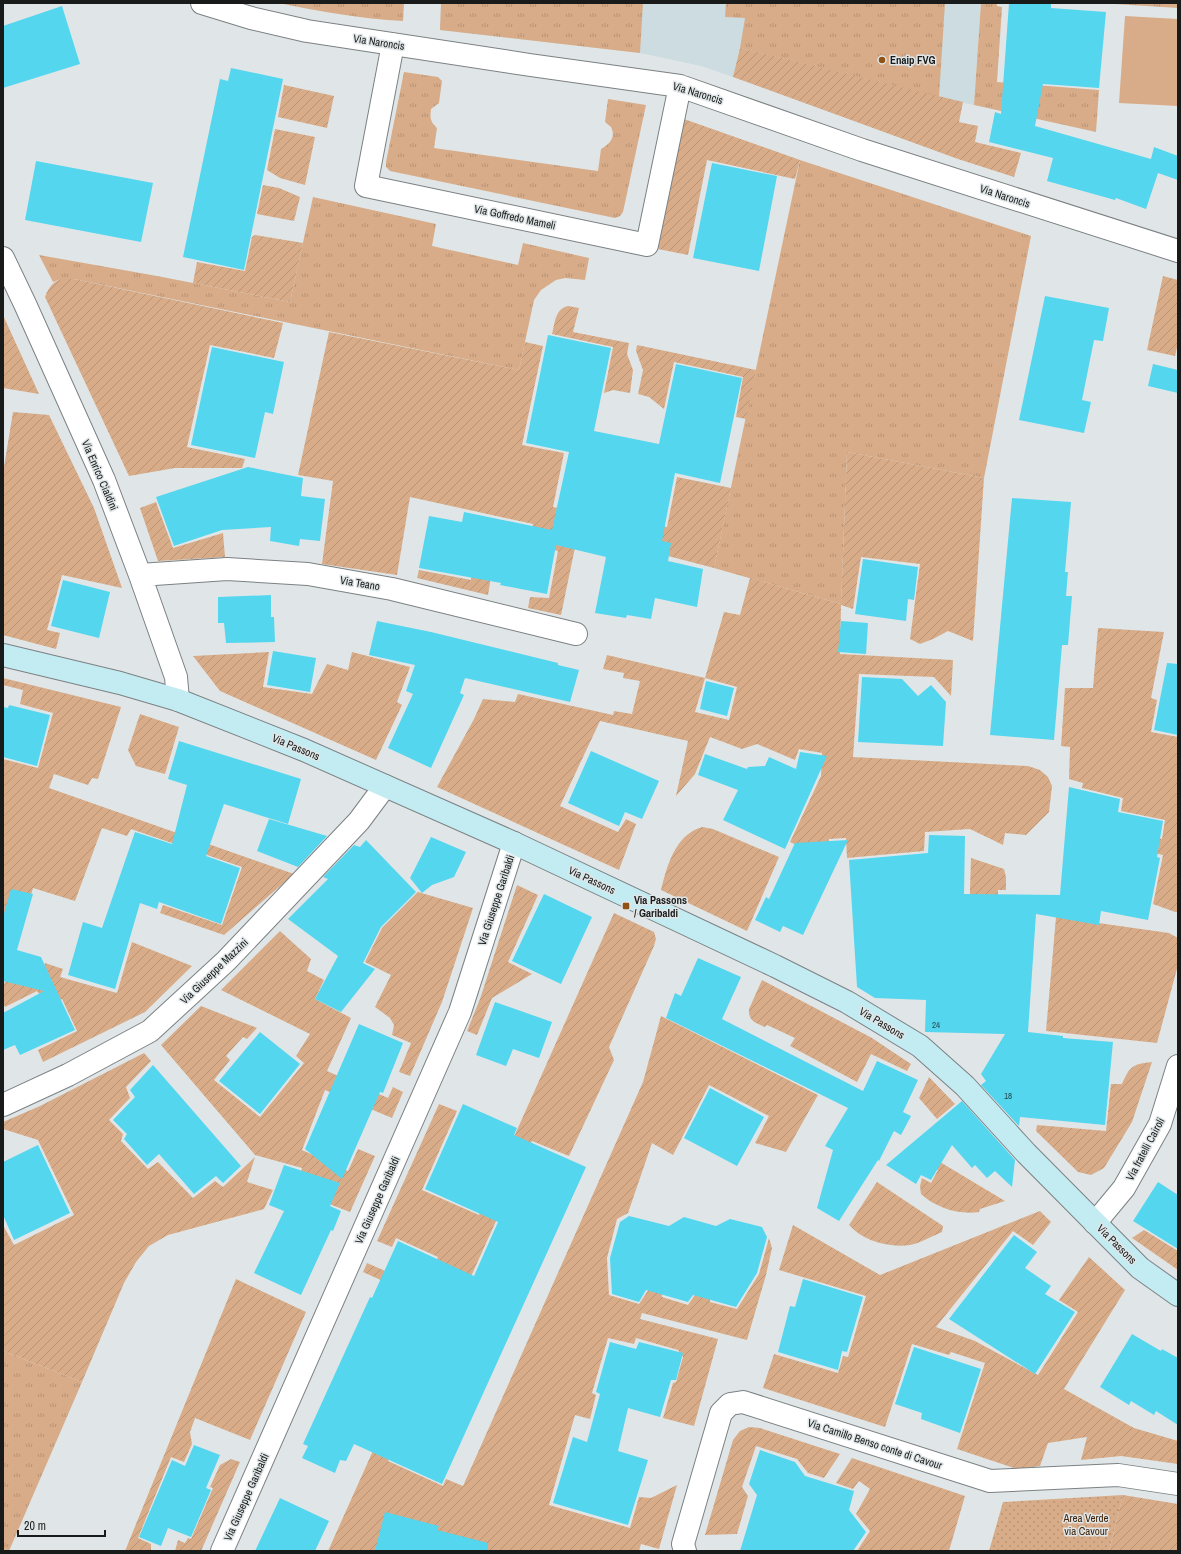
<svg xmlns="http://www.w3.org/2000/svg" width="1181" height="1554" font-family="'Archivo Narrow',sans-serif">
<style>
.built{fill:#cddce0}
.grass{fill:url(#grass-tufts)}
.park{fill:url(#park-dots)}
.garden{fill:url(#garden-furrows);fill-rule:evenodd}
.pitch{fill:#d8ac88}
.building{fill:#54d6ef}
.lines{fill:none;stroke-linecap:round;stroke-linejoin:round}
.street-casing{stroke:#7c8183;stroke-width:24}
.secondary-casing{stroke:#7c8183;stroke-width:24}
.street{stroke:#fff;stroke-width:22}
.secondary{stroke:#c2ebf2;stroke-width:22}
.poi-dot{fill:#905315;stroke:#e0e6e7;stroke-width:1.5}
.labels{text-anchor:middle;stroke-width:3;stroke-linejoin:round;paint-order:stroke}
.number-label{font-size:9px;fill:#284a50}
.street-label{font-size:11px;fill:#191b1b;stroke:#e0e6e7}
.poi-label{font-size:11px;font-weight:bold;fill:#191b1b;stroke:#e0e6e7;text-anchor:start}
.park-label{font-size:11px;fill:#3e2106;stroke:#e0e6e7}
</style>
<defs>
<pattern id="grass-tufts" width="24" height="20" patternUnits="userSpaceOnUse"><rect width="24" height="20" fill="#d8ac88"/><path d="M3 7l-1-3M5 7V3M7 7l1-3M15 17l-1-3M17 17v-4M19 17l1-3" fill="none" stroke="#b99375"/></pattern>
<pattern id="park-dots" width="8" height="8" patternUnits="userSpaceOnUse"><rect width="8" height="8" fill="#d8ac88"/><path d="M2 2h.1M6 6h.1" fill="none" stroke="#b99375" stroke-width="1.8" stroke-linecap="round"/></pattern>
<pattern id="garden-furrows" width="10" height="10" patternUnits="userSpaceOnUse"><rect width="10" height="10" fill="#d8ac88"/><path d="M-1 1l2-2M0 10L10 0M9 11l2-2" fill="none" stroke="#b99375"/></pattern>
</defs>
<rect width="100%" height="100%" fill="#e0e6e7"/>
<!-- built -->
<path class="built" d="M441,3h540l-7,102 -30,-6 -204,-51 -7,29 -32,-11 -61,-13 -200,-23z"/>
<!-- grass -->
<path class="grass" d="M278,3h126l-1,18c-42,-2 -84,-10 -125,-18z
M441,3h202l-3,50 -200,-23z
M726,3h219l-6,94 -199,-49 5,-30 -20,-1z
M981,3h16v3l5,1 -5,75 102,8 -3,42 -122,-27z
M1099,3h79v5z
M404,72l34,5 4,4 -3,22 -8,6c-1,8 -1,13 6,19l-3,20 164,23 3,-22c9,-5 15,-12 10,-22l-6,-5 3,-23 38,6 -23,107 -3,4 -5,2 -225,-47 -4,-4v-5z
M800,160l231,76 -47,242 -137,-26 -6,152 -127,-36z
M313,197l123,27 -4,22 86,19 5,-22 66,15 -4,22 -20,-2 -9,2 -15,10 -7,10 -15,70 -445,-91h-13l-8,3 -14,-27 118,21 133,26z
M3,1351l79,31 -73,169h-6z"/>
<!-- park -->
<path class="park" d="M1123,1495l-14,56h-120l14,-49z"/>
<!-- garden -->
<path class="garden" d="M740,48l223,54 -4,20 19,4 -3,16 46,11 -7,24 -56,-18 -225,-82z
M284,85l50,11 -7,32 -49,-11z
M684,119l116,41 -5,19 -88,-19 -19,95 -30,-6z
M275,129l40,8 -10,48 -25,-7 -13,-8z
M263,185l16,3 21,9 -6,24 -37,-7z
M255,235l48,8 -13,59 -97,-19 4,-21 48,9 7,-34z
M1163,276l15,4v63l-3,13 -28,-6z
M61,279h13l209,44 -9,35 -64,-13 -23,102 58,12 -3,9h-67l-46,8 -84,-179c4,-10 7,-14 16,-18z
M568,306l11,2 -6,24 56,11 -2,11 6,16 -3,23 -17,-3 -9,3 9,-46 -61,-13c3,-11 3,-25 16,-28z
M3,315l36,79 -36,-6z
M329,332l190,38 6,-28 18,4 -21,99 42,8 -11,54 42,8 -17,18 -17,82 -33,-7 2,-11 19,1 9,-47 -40,-8 12,-4 3,-15 -123,-27 -13,78 -75,-11 11,-83 -35,-6z
M637,345l119,25 -10,49 -10,-2 7,-40 -69,-15 -10,47 -15,-12 -11,-3 5,-24 -7,-19z
M13,412l36,3 45,93 28,80 -60,-13 -15,55 13,3 -4,16 -53,-14v-162z
M847,452l137,26 -11,163 -25,-10 -15,8 -13,5 -10,-5 10,-75 -59,-7 -8,52 -12,-4 -1,49 113,6 -2,36 -17,-19 -75,-3 -6,83 175,9 12,4 8,7 4,9 -3,26 -23,23 -21,-2 -2,12 -33,-16 -45,3 -1,19 -77,7 -1,-20 -17,1v22l-39,-19 31,-66 1,-23 -23,-4 -4,11 -38,-16 -15,5 -32,-12 -15,37 -19,22 12,-55 -88,-20 -40,85 58,26 8,-13 10,5 -17,46 -182,-83 37,-68 9,-20 32,3 3,-8 95,21 1,-4 18,3 8,-33 -17,-3 1,-5 -21,-4 4,-14 98,23 19,-66 16,3 10,-37 91,26zM705,678l32,9 -8,33 -34,-8z
M677,477l54,11 -17,80 -88,-23 4,-25 37,7z
M156,502l17,46 50,-15 2,24 -67,4 -18,-53z
M480,530l18,4 -10,61 -71,-17 2,-8 52,10z
M1098,628l66,4 -13,66 6,2 -6,32 27,5v175h-3l-22,-8 10,-49 -53,-11 3,-14 49,9 3,-19 -44,-9 2,-13 -41,-10 1,-5 -14,-4 1,-32 -9,-1 4,-58h28z
M269,652l-6,35 49,7 15,-30 21,6 4,-18 58,15 -13,35 5,3 -26,55 -156,-69 -27,-35z
M3,678l118,29 -23,72 -6,-1 -4,7 -34,-11 -5,14 245,86 -70,61 -64,-22 3,-8 59,20 20,-58 -111,-38 -4,7 -25,-8 -27,73 -42,-13 -16,55 -14,-4v-180l35,9 15,-55 -33,-9 3,-14 -20,-5z
M140,714l39,13 -14,47 -29,-8 -8,-16z
M702,827l11,2 66,28 -32,74 -86,-41c6,-24 14,-55 41,-63z
M971,858l33,11 2,8v13h-8l-1,31h-28z
M517,885l21,10 -30,67 24,12 -40,24 -15,37 -10,-4 13,-32z
M418,892l55,16 -31,94 -32,74 -11,-4 12,-29 -19,-8 2,-10 -4,-7 -15,-11 16,-32 -26,-13 17,-34z
M614,913l40,19 2,7 -2,7 -45,101 5,13 -45,96 -37,-15 -144,320 55,25 3,-7 17,7 180,-404 18,-66 157,79 -32,57 -31,-9 14,-27 -60,-31 -36,70 -21,-12 -24,70 -11,6 -10,39 2,37 30,9 22,-33 1,26 26,8 22,-32v29l27,7 22,-35 10,-36 3,10 -6,27 -19,65 -105,-27 -2,6 78,20 -24,87 -31,-8 10,-35 3,-1 7,-25 -5,-7 -42,-12 -2,6 -26,-6 -16,55 4,2 -6,24 -15,-4 -26,90 81,23 9,-31 12,1 26,-13 -18,64 -18,-5 -2,7h-311l110,-245 -75,-34 4,-9 57,25 14,-31 -42,-19 -4,9 -15,-6 62,-137 18,7 -35,79 57,25z
M1056,917l113,16 9,5v27l-21,78 -111,-12z
M280,931l31,28 -4,12 17,9 -9,19 36,19 -24,53 61,27 5,-11 10,5 -11,26 -67,-28 -23,60 46,21 10,-22 17,7 -25,56 -39,-15 -12,-18 3,-11 -47,-13 -94,-110 40,-39 56,22 -10,11 -4,-2 -17,19 4,4 -16,20 46,37 44,-54 -8,-7 14,-22 -89,-44z
M132,942l60,24 -47,46 -102,50 -5,-12 39,-19 -15,-32 -5,2 -14,-2 -6,-8 -32,16c-5,-10 -2,-21 2,-31l31,8 7,-21 18,6 -3,8 57,16z
M762,980l110,58 39,26 -4,7 -36,-17 -14,28 -67,-36 5,-8 -28,-13 -2,2c-9,-4 -17,-6 -16,-18z
M144,1053l7,8 -25,26 4,11 -21,22 14,14 -2,7 27,28 10,-7 35,36 22,-17 8,6 32,-30 -8,25 26,8 -9,19 -96,26 -19,11 -13,16 -12,21 -42,99 -79,-31v-126l11,20 60,-30 -36,-75 -35,-11v-7l37,-16z
M1152,1062l-20,60 -28,46 -13,7 -13,-3 -42,-41 1,-6 69,6 5,-47h11c8,-18 11,-20 30,-22z
M929,1077l26,27 -18,15 -18,-21z
M935,1159l70,42 -25,8 -1,3c-20,3 -43,-4 -58,-18l-1,-8 2,-8 9,5 7,-13 -8,-5z
M877,1182l66,44 -1,6c-10,4 -21,11 -32,13 -21,3 -47,-4 -61,-20z
M1040,1211l11,11 -18,23 -20,-14 -77,96 39,14 63,34 40,-63 -19,-12 30,-43 36,33 -61,99 70,39 44,13v23l-57,-8 -40,4 6,-23 -39,6 -8,23 -23,3 -60,-20 28,-86 -34,-11 -2,3 -37,-11 -27,83 -122,-39 11,-34 64,19 5,-17 5,1 18,-61 -87,-26 14,-45 87,50z
M1144,1230l34,21v19l-46,-32z
M236,1279l70,33 -56,128 -55,-22 -5,14 2,12 -8,18 -13,-5 -33,81 13,6v7h-26z
M749,1427l11,1 80,26 -16,24 -16,-5 -11,-14 -41,-13 -14,41 6,9 -11,38 -32,1 28,-95 7,-9z
M852,1458l113,38 -16,55h-92l13,-20 -14,-17 14,-25 -11,-8 -6,8 -17,-6z
M231,1459l9,3 -39,89h-26l3,-11 7,3 3,-5 3,1 22,-51 -3,-1 10,-22z
M1123,1495l55,9v47h-69z"/>
<!-- pitch -->
<path class="pitch" d="M1125,16l53,3v87l-59,-3z"/>
<!-- building -->
<path class="building" d="M1009,3h42v5l55,4 -7,76 -56,-4 -8,42 116,33 3,-12 24,9v24l-20,-7 -12,36 -30,-11 -1,2 -68,-19 6,-23 -64,-16 6,-30 6,2z
M62,6l18,58 -77,24v-62z
M231,68l52,11 -39,191 -61,-13 37,-178 8,2z
M36,161l117,22 -12,59 -116,-22z
M712,163l65,13 -18,95 -66,-13z
M1045,296l64,12 -6,33 -9,-1 -12,60 9,2 -7,31 -65,-13z
M548,335l63,13 -17,83 65,13 17,-80 66,14 -22,105 -45,-10 -13,68 9,2 -3,18 35,8 -6,38 -42,-9 -4,21 -24,-4 -1,3 -31,-5 11,-56 -50,-12 -9,49 -47,-9 1,-2 -82,-15 10,-52 33,6 2,-10 88,18 17,-78 -43,-9z
M212,347l72,15 -11,52 -8,-2 -10,46 -64,-13z
M1153,364l25,6v23l-30,-7z
M248,467l55,11 -2,18 24,3 -5,42 -20,-2 -1,7 -29,-5 1,-14 -49,3 -48,16 -18,-49z
M1012,498l59,4 -6,70h3l-2,24h6l-4,49h-6l-8,95 -64,-5z
M863,559l55,8 -4,33 -6,-1 -2,22 -51,-7z
M63,580l47,12 -11,46 -48,-12z
M271,595v22h3l1,25 -49,1 -2,-20h-6v-26z
M377,621l54,11 127,31v2l21,5 -9,32 -105,-24 -5,15 4,2 -33,73 -43,-20 25,-54 -7,-3 9,-26 -46,-10z
M841,621l27,2 -2,31 -28,-2z
M273,651l43,7 -6,34 -43,-7z
M1167,663l11,1v71l-24,-5z
M862,677l40,2 16,17 13,-11 15,17 -3,44 -85,-4z
M706,681l28,7 -7,28 -27,-7z
M9,705l41,10 -13,51 -34,-9v-50l5,1z
M179,741l122,38 -13,45 -64,-20 -18,52 34,12 -19,56 -62,-22 -2,7 -17,-6 -25,86 -47,-14 15,-53 19,6 33,-96 37,12 15,-59 -19,-6z
M591,751l68,30 -17,38 -17,-7 -6,14 -51,-23z
M800,752l27,4 -42,93 -62,-29 15,-30 -40,-15 7,-21 42,15 1,-2 17,-1 4,-9 27,12z
M1069,787l51,12 -2,13 45,9 -6,36 3,1 -12,62 -47,-9 -2,14 -63,-11 -8,118 35,4v2l50,4 -8,83 -85,-8 -1,9 -38,-41 5,-4 -5,-7 24,-40 -80,-2 1,-32 -51,-2 -18,-11 -8,-127 79,-7 1,-18 36,1 -1,58 96,1z
M269,819l58,17 -29,31 -41,-16z
M431,837l35,15 -12,25 -22,8 -10,8 -12,-15z
M366,840l50,52 -35,35 -18,36 12,6 -34,43 -26,-13 23,-43 -50,-37 40,-40 -5,-2 31,-32 6,2z
M848,840l-45,95 -20,-9 -3,6 -25,-12 11,-23 3,2 26,-56z
M11,889l22,5 -16,56 24,7 34,73 -55,25 -5,-10 -12,5v-37l41,-22 -41,-10v-64z
M544,894l48,23 -31,67 -49,-23z
M698,958l43,19 -19,42 141,72 14,-30 41,19 -15,32 8,4 -10,19 -7,-4 -15,30 -1,-1 -39,61 -22,-13 16,-58 -8,-4 23,-38 -182,-90 9,-25 6,3z
M495,1002l57,20 -13,36 -26,-9 -7,17 -30,-11z
M359,1024l44,19 -20,50 -3,-1 -38,87 -37,-30z
M260,1032l40,32 -40,50 -41,-33z
M153,1065l88,101 -18,17 -7,-7 -22,18 -35,-40 -12,11 -23,-26 3,-5 -14,-14 22,-23 -5,-7z
M710,1088l54,29 -27,49 -53,-28z
M962,1101l53,59 -3,27 -17,-16 -8,7 -12,-13 -3,3 -20,-23 -21,35 -10,-5 -5,9 -30,-19z
M463,1104l54,24 -3,7 72,32 -144,317 -88,-40 -8,17 -6,-1 -5,13 -33,-15 6,-12 -5,-2 67,-147 2,1 26,-57 76,35 24,-54 -73,-33z
M38,1145l32,68 -56,27 -11,-25v-53z
M284,1165l56,18 -10,23 11,5 -8,20 -2,-1 -30,65 -47,-22 30,-62 -15,-6z
M1158,1182l20,13v54l-45,-28z
M629,1216l40,10 15,-9 32,9 14,-7 32,8 5,10 -10,36 -21,34 -43,-12 -5,7 -42,-12 -7,12 -27,-8 -2,-36 10,-36z
M1014,1235l23,17 -12,16 26,18 -6,8 30,18 -40,62 -86,-55z
M803,1279l60,18 -16,55 -5,-1 -4,19 -60,-18 12,-46 5,1z
M1132,1334l29,17 1,-2 16,9v67l-22,-14 -2,4 -23,-14 -2,4 -29,-18z
M610,1342l26,7 3,-7 44,11 -7,27h-5l-11,37 -32,-9 -10,43 30,9 -20,65 -75,-22 20,-66 14,5 13,-48 -4,-2z
M914,1347l67,22 -21,64 -39,-14 1,-6 -27,-9z
M194,1445l26,10 -14,33 5,2 -20,47 -23,-9 -7,18 -22,-9 33,-77 13,6z
M760,1450l35,12 10,14 49,15 -5,19 17,22 -13,19h-113l17,-56 -8,-11z
M280,1498l49,23 -14,30h-60z
M385,1512l54,14 -2,4 51,13 -1,8h-112z"/>
<g class="lines">
<defs>
<path id="street" d="M202,3l49,15 56,13 223,34 150,21 182,64 316,101
M393,44l-27,142 281,59 33,-159
M3,258l22,46 79,176 36,95 36,102 2,23
M140,575l87,-6 81,5 84,15 184,45
M3,1105l65,-30 82,-44 76,-70 133,-140 26,-35
M1095,1223l29,-35 36,-64 18,-58
M222,1551l238,-539 54,-169
M685,1551l-2,-7 38,-131 9,-9 13,-2 247,79 128,-6 60,9"/>
<path id="secondary" d="M3,655l117,28 58,17 126,50 210,93 261,123 72,36 73,44 45,40 61,67 114,115 38,27"/>
</defs>
<!-- street casing -->
<use href="#street" class="street-casing"/>
<!-- secondary casing -->
<use href="#secondary" class="secondary-casing"/>
<!-- street -->
<use href="#street" class="street"/>
<!-- secondary -->
<use href="#secondary" class="secondary"/>
</g>
<!-- markers -->
<g class="poi-dot">
<circle cx="882" cy="60" r="4"/>
<rect x="622" y="902" width="8" height="8" rx="2"/>
</g>
<g class="labels">
<!-- number labels -->
<g class="number-label">
<text x="936" y="1028">24</text>
<text x="1008" y="1099">18</text>
</g>
<!-- street labels -->
<g class="street-label">
<text transform="translate(379 42) rotate(9)" y="4">Via Naroncis</text>
<text transform="translate(698 93) rotate(17)" y="4">Via Naroncis</text>
<text transform="translate(1005 196) rotate(18)" y="4">Via Naroncis</text>
<text transform="translate(515 217) rotate(12)" y="4">Via Goffredo Mameli</text>
<text transform="translate(100 475) rotate(67)" y="4">Via Enrico Cialdini</text>
<text transform="translate(360 583) rotate(10)" y="4">Via Teano</text>
<text transform="translate(296 747) rotate(23)" y="4">Via Passons</text>
<text transform="translate(592 880) rotate(25)" y="4">Via Passons</text>
<text transform="translate(496 900) rotate(-72)" y="4">Via Giuseppe Garibaldi</text>
<text transform="translate(214 971) rotate(-44)" y="4">Via Giuseppe Mazzini</text>
<text transform="translate(882 1023) rotate(31)" y="4">Via Passons</text>
<text transform="translate(1145 1149) rotate(-62)" y="4">Via fratelli Cairoli</text>
<text transform="translate(377 1200) rotate(-66)" y="4">Via Giuseppe Garibaldi</text>
<text transform="translate(1117 1244) rotate(45)" y="4">Via Passons</text>
<text transform="translate(875 1444) rotate(18)" y="4">Via Camillo Benso conte di Cavour</text>
<text transform="translate(246 1497) rotate(-66)" y="4">Via Giuseppe Garibaldi</text>
</g>
<!-- poi labels -->
<g class="poi-label">
<text x="890" y="64">Enaip FVG</text>
<text x="634" y="904">Via Passons<tspan x="634" dy="13">/ Garibaldi</tspan></text>
</g>
<!-- park labels -->
<g class="park-label">
<text x="1086" y="1522">Area Verde<tspan x="1086" dy="13">via Cavour</tspan></text>
</g>
</g>
<!-- border -->
<rect width="1181" height="1554" fill="none" stroke="#191b1b" stroke-width="8"/>
<!-- scale -->
<path d="M18 1530v6h87v-6" fill="none" stroke="#191b1b" stroke-width="2"/>
<text x="24" y="1530" font-size="12" fill="#191b1b" stroke="#e0e6e7" stroke-width="3" paint-order="stroke">20 m</text>
</svg>
